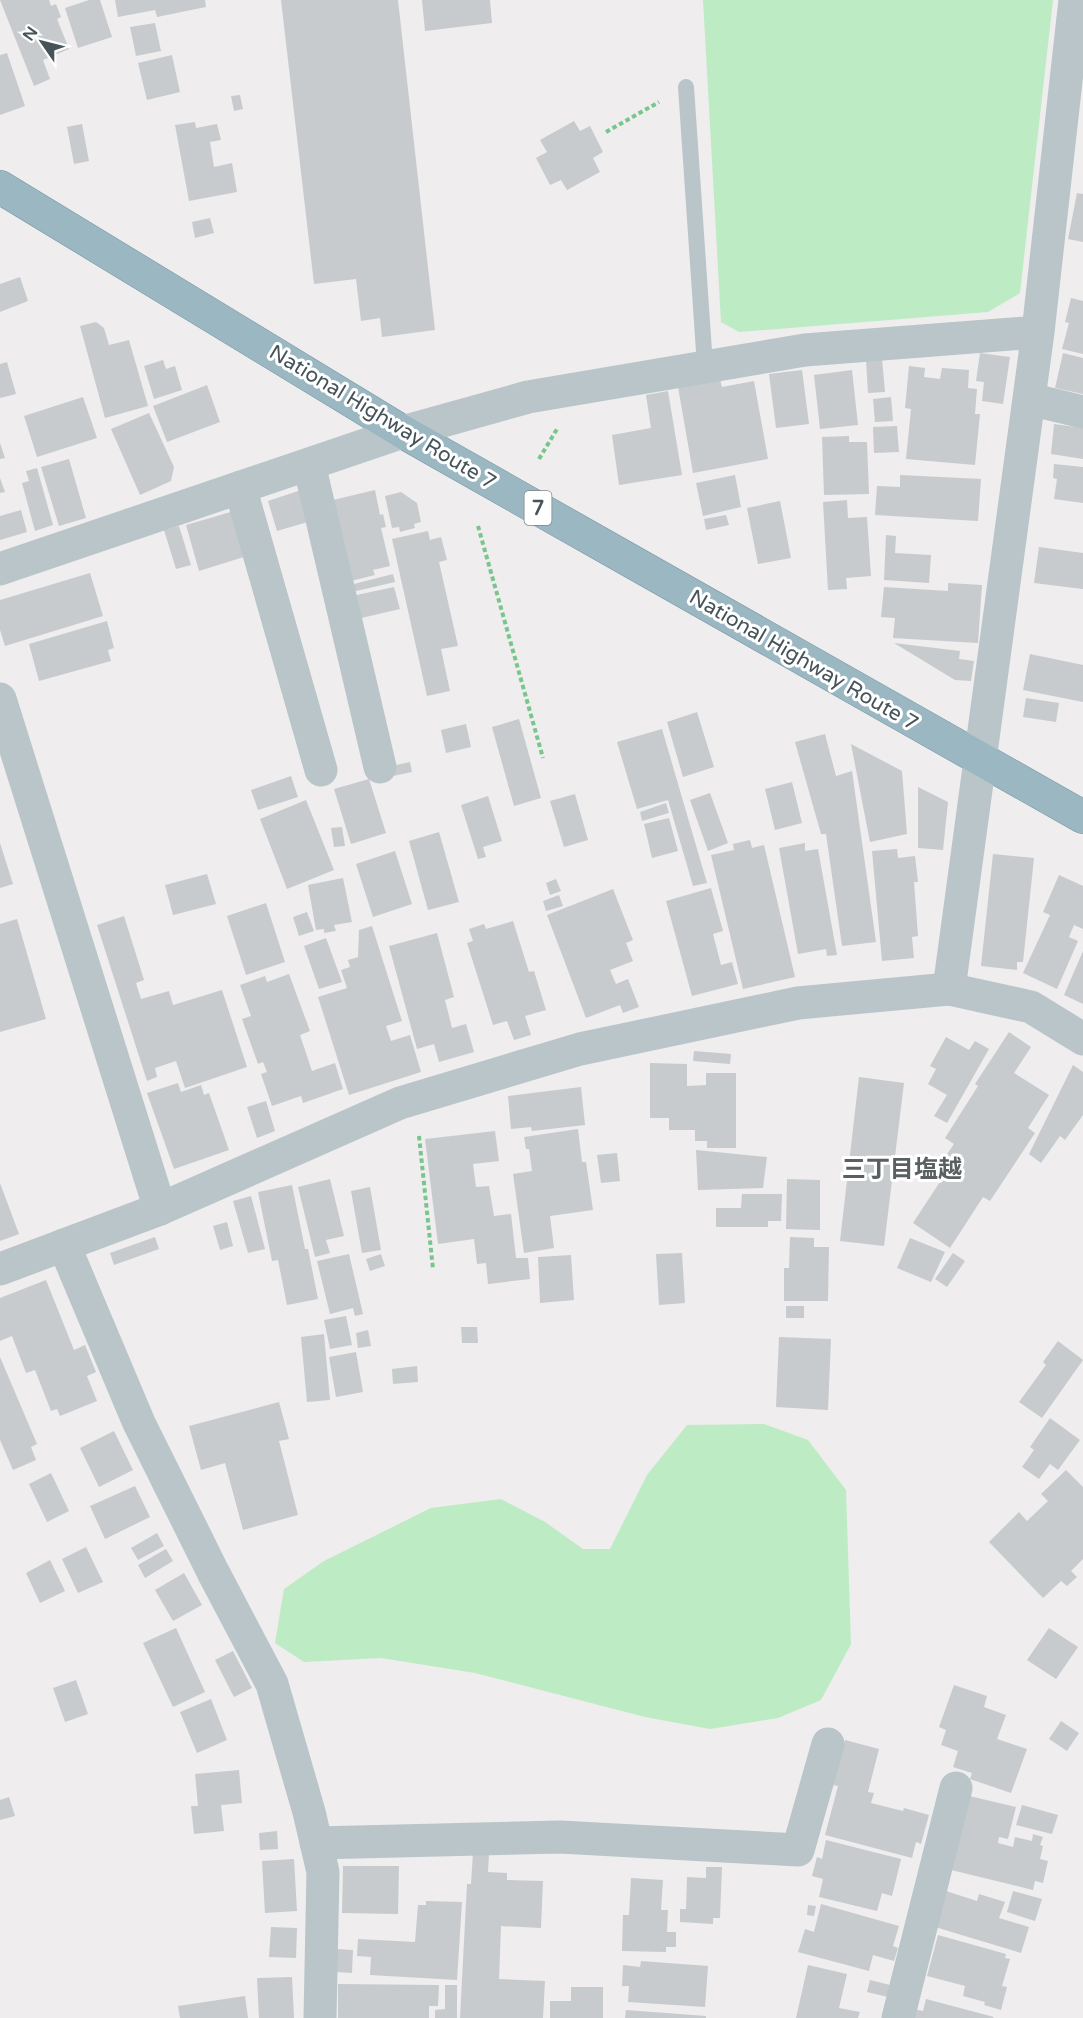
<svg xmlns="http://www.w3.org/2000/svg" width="1083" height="2018" font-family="'Varela Round','Noto Sans JP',sans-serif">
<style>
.green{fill:#bdebc4}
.building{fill:#c7cbce}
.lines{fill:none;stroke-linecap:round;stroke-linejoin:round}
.trunk-casing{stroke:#7396a4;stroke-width:34}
.path{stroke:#78c68e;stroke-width:4;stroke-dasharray:4.5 3;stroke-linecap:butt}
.service{stroke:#b9c5c9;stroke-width:16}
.minor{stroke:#b9c5c9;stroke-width:33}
.tertiary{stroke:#b9c5c9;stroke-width:33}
.trunk{stroke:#9ab7c2;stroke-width:33}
.labels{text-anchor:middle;stroke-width:6;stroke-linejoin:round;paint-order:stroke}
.shield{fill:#fff;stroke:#7e878b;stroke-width:1.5}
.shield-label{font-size:20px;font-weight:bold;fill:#465459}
.street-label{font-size:21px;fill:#465459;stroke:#fff}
.quarter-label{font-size:24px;font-weight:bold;fill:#5a5f61;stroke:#fff}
</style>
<rect width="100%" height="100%" fill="#efeded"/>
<!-- green -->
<path class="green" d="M703,0h350l-33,293 -32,19 -249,20 -18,-10z
M764,1424l44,16 38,50 5,154 -30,56 -43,18 -68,11 -65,-12 -170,-44 -94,-15 -77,4 -29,-19 9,-54 40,-28 107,-53 70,-9 44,23 38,27h27l37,-74 40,-50z"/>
<!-- building -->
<path class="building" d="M0,0h49l2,6 5,-2 5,13 -4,2 12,30 -26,11 7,19 -16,7z
M89,0h11l12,37 -34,11 -13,-40z
M115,0h90l1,7 -49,10 -2,-7 -37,7z
M281,0h117l37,330 -53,7 -2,-19 -19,3 -5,-42 -42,5z
M422,0h68l2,23 -67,8z
M155,23l6,28 -25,5 -6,-29z
M7,53l18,53 -25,9v-60z
M172,55l8,37 -33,8 -9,-37z
M240,95l3,14 -9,2 -3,-15z
M574,121l6,10 10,-5 13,26 -10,6 7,14 -33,18 -6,-10 -11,5 -14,-27 11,-6 -7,-12z
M195,122l1,6 21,-4 4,16 -11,2 4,25 18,-4 5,29 -48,9 -14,-76z
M82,124l7,37 -15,3 -7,-37z
M1077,193l6,1v48l-15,-3z
M210,218l4,15 -19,5 -3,-16z
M20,277l8,24 -28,11v-28z
M1071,298l12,3v53l-21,-5 7,-26 -4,-1z
M96,322l8,6 5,17 20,-5 19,66 -43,12 -25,-92z
M980,353l30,4 -7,47 -21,-3 2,-19 -8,-1z
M1063,353l20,5v36l-28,-6z
M882,358l3,34 -17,1 -2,-33z
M163,360l3,9 9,-3 7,24 -28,9 -10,-33z
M7,362l9,32 -16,4v-34z
M909,366l16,2 -1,9 16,2 2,-11 27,2 -1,18 9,1 -2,25h5l-5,51 -69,-6 5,-50 -6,-1z
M802,370l7,54 -33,4 -7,-54z
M852,370l6,55 -38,4 -6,-54z
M720,379l2,8 32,-6 14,78 -75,14 -15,-86z
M207,385l13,37 -53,20 -14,-36z
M668,391l14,84 -63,10 -7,-50 39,-7 -5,-33z
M83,397l14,41 -60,19 -13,-41z
M891,397l2,24 -18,1 -2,-23z
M149,413l25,54 -3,14 -31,14 -29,-66z
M1054,424l29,4v31l-32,-5z
M897,426l2,26 -25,1 -1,-26z
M849,436v6h18l2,52 -45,1 -2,-58z
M0,443l5,15 -5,1z
M69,459l17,59 -27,8 -18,-59z
M1054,464l29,3v36l-29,-4 3,-20 -4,-1z
M37,468l16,57 -18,6 -13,-48 7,-2 -3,-10z
M735,475l6,32 -38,9 -7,-33z
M900,475l81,4 -3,42 -103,-6 2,-29 23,1z
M0,478l5,14 -5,1z
M301,490l10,31 -34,10 -9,-30z
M375,490l5,25 3,-1 3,13 -5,1 9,38 -17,4 2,5 -28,7 -18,-81z
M401,492l16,11 4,19 -7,2 1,4 -15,4 -1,-5 -7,1 -7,-32z
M847,500l1,18 19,-1 4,59 -25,2 1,11 -19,1 -5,-88z
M780,501l11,57 -33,6 -11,-56z
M21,510l6,22 -27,8v-24z
M234,511l13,45 -48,15 -13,-46z
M726,515l3,10 -23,5 -2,-11z
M179,526l12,39 -15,4 -12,-39z
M428,531l2,9 11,-3 6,23 -8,2 19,84 -17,3 9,42 -23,5 -35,-157z
M886,535l10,1 -1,17 36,2 -2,28 -45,-3z
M1039,547l44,6v36l-49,-6z
M90,573l13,43 -98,30 -5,-16v-30z
M393,574l2,8 -43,10 -2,-7z
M948,583l34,2 -4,58 -85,-5 2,-20 -14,-1 3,-30 64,4z
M394,587l6,22 -43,10 -5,-23z
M107,621l7,27 -6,2 3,11 -72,20 -10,-37z
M894,643l66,8 -1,8 15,2 -3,20 -16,-1z
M1030,654l53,11v37l-60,-12z
M1026,698l33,5 -3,19 -33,-5z
M697,712l17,55 -31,10 -16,-55z
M519,719l22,79 -27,8 -22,-79z
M466,724l5,23 -25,6 -5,-23z
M662,729l45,154 -14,3 -25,-86 -31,9 -20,-67z
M825,734l11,42 16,-5 24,171 -34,4 -16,-112h-5l-26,-92z
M851,744l51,27 5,63 -37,8z
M410,762l2,10 -19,4 -2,-10z
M291,776l7,21 -40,13 -7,-20z
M369,779l17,54 -35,11 -17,-55z
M792,782l10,41 -27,7 -10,-41z
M918,787l30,15 -5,48 -25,-2z
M710,793l18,50 -20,8 -18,-51z
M575,794l13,46 -24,7 -14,-46z
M488,796l14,45 -19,6 3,10 -8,2 -17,-54z
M306,800l28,70 -47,19 -27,-70z
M666,803l3,10 -27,8 -2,-9z
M669,818l9,33 -26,7 -8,-34z
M342,827l3,19 -11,1 -3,-19z
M439,832l20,70 -31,8 -19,-69z
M750,840l2,8 12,-3 31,132 -52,12 -32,-134 23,-5 -1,-6z
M0,843l13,41 -13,4z
M805,843v8l13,-2 19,106 -10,1 -1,-7 -28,5 -19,-106z
M897,849l1,9 17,-2 3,26h-4l4,54 -6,1 2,21 -32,3 -10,-110z
M395,851l17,53 -39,13 -17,-53z
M993,854l41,4 -11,104h-6v8l-36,-4z
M207,874l9,30 -43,11 -8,-30z
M1059,875l24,11v43l-9,-4 -5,12 9,4 -21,48 -34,-16 27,-58 -7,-3z
M343,878l9,44 -18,3 2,6 -12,2v-4l-8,1 -8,-45z
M556,879l5,12 -11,4 -4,-12z
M711,888l12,43 -10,3 8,31 11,-3 6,22 -46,12 -26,-95z
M613,889l20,51 -7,3 7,18 -23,9 6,14 12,-5 11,28 -16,6 -3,-8 -34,13 -39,-103z
M559,895l4,11 -17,5 -3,-10z
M266,903l19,59 -39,13 -19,-59z
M307,912l7,19 -15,5 -6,-19z
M124,916l20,64 -8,3 5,16 28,-8 4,14 49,-15 25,77 -62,21 -9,-27 -21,7 2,9 -10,4 -50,-156z
M17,919l29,100 -46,13v-108z
M513,921l16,51 5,-1 12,39 -21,6 6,19 -17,5 -7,-19 -14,4 -26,-82 6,-2 -4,-12 15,-5 2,5z
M372,926l30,95 -16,5 5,15 19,-6 11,37 -72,23 -31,-98 29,-9 -6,-18 9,-3 -2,-7 10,-3 1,-27z
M437,933l17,64 -9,3 7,28 14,-4 8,28 -35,10 -5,-18 -17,5 -28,-103z
M326,938l16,44 -23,7 -15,-43z
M1083,951v53l-19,-9z
M289,974l21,57 -10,4 12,36 23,-8 8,26 -40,14 -2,-7 -29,10 -11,-32 6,-2 -4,-10 -5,2 -16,-45 9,-3 -11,-31 25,-9 2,6z
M1009,1032l22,15 -17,26 35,22 -21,33 7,5 -45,68 -7,-4 -33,51 -37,-25 36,-55 -8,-5 13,-19 -9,-6 33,-52 -3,-2z
M946,1037l23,13 6,-9 14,8 -42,74 -13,-7 13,-21 -19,-11 8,-15 -6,-3z
M694,1051l37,3 -1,10 -37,-3z
M650,1063l37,1v22l19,-1v-12h30v75h-29v-7h-12v-11h-26v-12h-19z
M1073,1065l10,7v43l-18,25 -5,-4 -19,27 -12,-9z
M859,1077l45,6 -20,163 -44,-5z
M178,1083l3,9 20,-7 3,10 5,-2 20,57 -55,19 -27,-76z
M581,1087l4,38 -53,6 -1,-4 -20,2 -3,-33z
M266,1101l9,30 -18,7 -10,-31z
M578,1129l4,33h4l7,48 -43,6 4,32 -30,5 -11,-79 19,-3 -3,-22h-3l-2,-12z
M495,1131l4,30 -26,3 3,23 13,-1 5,30 17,-2 5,44h12l2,21 -42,5 -2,-21 -9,1 -3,-25 -36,5 -13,-105z
M696,1150l71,7 -4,31 -65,2z
M617,1153l3,28 -19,2 -4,-28z
M330,1179l14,57 -18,4 4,13 -15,4 -17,-70z
M787,1179l33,1v50l-34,-1z
M0,1183l19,51 -19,7z
M292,1185l13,64h3l10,50 -31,6 -9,-45 -6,1 -14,-69z
M370,1187l11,63 -19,3 -11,-62z
M742,1194h40l-1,27h-13v6h-52v-19h25z
M251,1196l14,53 -17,4 -15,-52z
M227,1222l6,24 -13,4 -7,-24z
M155,1237l4,12 -45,16 -4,-12z
M790,1237l24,1v9h15l-1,54h-44v-33h5z
M910,1238l35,14 -14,30 -34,-14z
M682,1253l3,50 -26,2 -3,-51z
M953,1253l12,8 -18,26 -12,-8z
M349,1254l14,60 -8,2 -2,-8 -23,6 -13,-53z
M381,1254l4,12 -15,5 -4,-12z
M571,1255l3,45 -34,3 -2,-46z
M46,1280l28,70 11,-5 11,27 -9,4 10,25 -37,15 -3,-7 -6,2 -16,-41 -9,3 -14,-37 -12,5v-43z
M786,1306h18v12h-18z
M346,1316l6,29 -22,4 -6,-29z
M461,1327h16l1,16h-16z
M368,1330l3,16 -13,2 -2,-15z
M324,1334l6,66 -23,2 -6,-65z
M779,1337l52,2 -3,71 -52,-3z
M1058,1341l25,19 -41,58 -23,-16 27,-37 -3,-3z
M356,1352l7,40 -27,5 -7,-40z
M0,1357l37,87 -6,3 5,13 -23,10 -13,-30z
M417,1366l1,16 -25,2 -1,-15z
M279,1402l10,37 -10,2 19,74 -55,15 -18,-67 -24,7 -12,-44z
M1050,1418l30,22 -22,30 -8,-6 -11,15 -17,-12 12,-17 -4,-3z
M114,1431l19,39 -34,17 -19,-39z
M1066,1470l17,17v72l-12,12 6,6 -10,9 -6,-5 -18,17 -54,-56 30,-30 8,9 21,-20 -7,-7z
M51,1473l18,38 -22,11 -18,-38z
M135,1486l15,31 -45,22 -15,-33z
M157,1533l7,13 -26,14 -7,-12z
M86,1547l17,35 -25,11 -16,-34z
M166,1549l7,12 -28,17 -7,-13z
M50,1560l15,31 -25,12 -14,-30z
M184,1573l18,32 -29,16 -18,-31z
M176,1628l29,64 -32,15 -30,-64z
M1049,1628l29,19 -22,32 -29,-19z
M233,1651l19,37 -18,9 -19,-37z
M76,1680l12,34 -23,8 -12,-34z
M954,1685l33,11 -3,11 22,8 -9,24 30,10 -16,44 -41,-14 2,-6 -19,-6 5,-16 -17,-6 5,-15 -7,-3z
M211,1699l16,41 -30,13 -17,-41z
M1061,1721l18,12 -12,18 -18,-12z
M845,1740l34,9 -11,43 6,1 -3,10 32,8 1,-3 25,7 -8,29 -5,-2 -4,16 -87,-23 13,-49 -5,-1z
M239,1770l3,33 -21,2 3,26 -30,3 -3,-28h7l-3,-32z
M965,1795l51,12 -8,32 -9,-2 -1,6 15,4 2,-10 17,4 1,-7 10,3 -3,8 3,1 -3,13 8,2 -5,22 -8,-2 -2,9 -86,-21z
M9,1797l6,19 -15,4v-20z
M1022,1805l36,10 -6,19 -36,-9z
M277,1831l1,18 -18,1 -1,-17z
M826,1840l75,19 -9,37 -10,-3 -5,18 -58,-14 4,-18 -11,-3 5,-19 5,2z
M473,1853l16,1 -1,18 19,1v7l36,1 -2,47 -40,-2 -2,53 46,2 -2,37h-83l7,-134h4z
M294,1859l3,52 -32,2 -3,-52z
M343,1866h56l-1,48 -56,-1z
M706,1867h16l-2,51h-7v6l-33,-2v-13h6l1,-32 19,1z
M631,1878l32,2 -2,30h7l-1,22h9v15h-10v5l-44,-1 1,-36h6z
M946,1891l31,10 2,-7 26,8 -6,16 30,9 -8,26 -86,-26z
M1013,1891l29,8 -7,22 -28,-9z
M426,1901l36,1 -5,78 -87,-5 1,-18 -14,-1 1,-17 57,3 3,-37h8z
M821,1904l78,22 -6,20 5,2 -4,13 -21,-6 -4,16 -71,-19 7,-23 9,3z
M808,1905l8,1 -2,10 -7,-1z
M271,1927l26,1 -1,30 -27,-1z
M938,1935l68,19 -1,4 5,1 -8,27 5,1 -6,23 -17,-5 1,-3 -22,-6 2,-10 -38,-10z
M337,1949l16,1 -1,23 -16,-1z
M641,1961l67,5 -3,41 -77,-5 1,-16h-7l1,-21 17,2z
M808,1965l39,9 -8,34 21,4 -2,6h-62z
M292,1977l2,41h-35l-2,-40z
M870,1980l20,5 -2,12 -21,-5z
M338,1984l101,1 -1,21h-9v12h-91z
M445,1985h12v33h-22v-8l10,-1z
M571,1987h32v31h-53v-17h21z
M245,1996l3,22h-68l-2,-12z
M926,1999l68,18 -1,1h-81l2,-9 9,2z
M626,2010l80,6v2h-81z"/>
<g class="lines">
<defs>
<path id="trunk" d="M0,187l403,245 680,385"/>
</defs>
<!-- trunk casing -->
<use href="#trunk" class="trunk-casing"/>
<!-- path -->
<path class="path" d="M606,132l53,-30
M539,459l18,-30
M478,526l65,232
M419,1136l14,133"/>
<!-- service -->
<path class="service" d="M686,87l19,279"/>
<!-- minor -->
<path class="minor" d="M1029,399l54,13
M309,464l71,303
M240,487l81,283
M0,569l403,-137 125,-35 277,-47 233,-18
M0,699l160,510
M949,989l89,-657 37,-332
M64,1245l75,178 74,149 59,112 37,128 14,60 -3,146
M316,1843l244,-6 238,13 30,-106
M898,2018l58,-230"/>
<!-- tertiary -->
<path class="tertiary" d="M0,1269l160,-60 240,-106 180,-54 218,-46 151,-14 82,18 52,32"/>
<!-- trunk -->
<use href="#trunk" class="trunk"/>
</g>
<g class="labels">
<!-- shield labels -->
<rect class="shield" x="524.5" y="491" width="27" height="34" rx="4.5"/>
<g class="shield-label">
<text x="538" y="515">7</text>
</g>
<!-- street labels -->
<g class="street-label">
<text transform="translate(383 417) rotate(31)" y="7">National Highway Route 7</text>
<text transform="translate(804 660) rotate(30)" y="7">National Highway Route 7</text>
</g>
<!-- quarter labels -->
<g class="quarter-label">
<text x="902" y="1177">三丁目塩越</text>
</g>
</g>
<!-- north arrow -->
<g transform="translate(42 42) rotate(305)" stroke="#ffffff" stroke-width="4.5" paint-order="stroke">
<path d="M0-4.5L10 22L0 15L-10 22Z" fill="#465459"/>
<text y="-9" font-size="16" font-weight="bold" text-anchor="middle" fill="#465459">N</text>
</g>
</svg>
